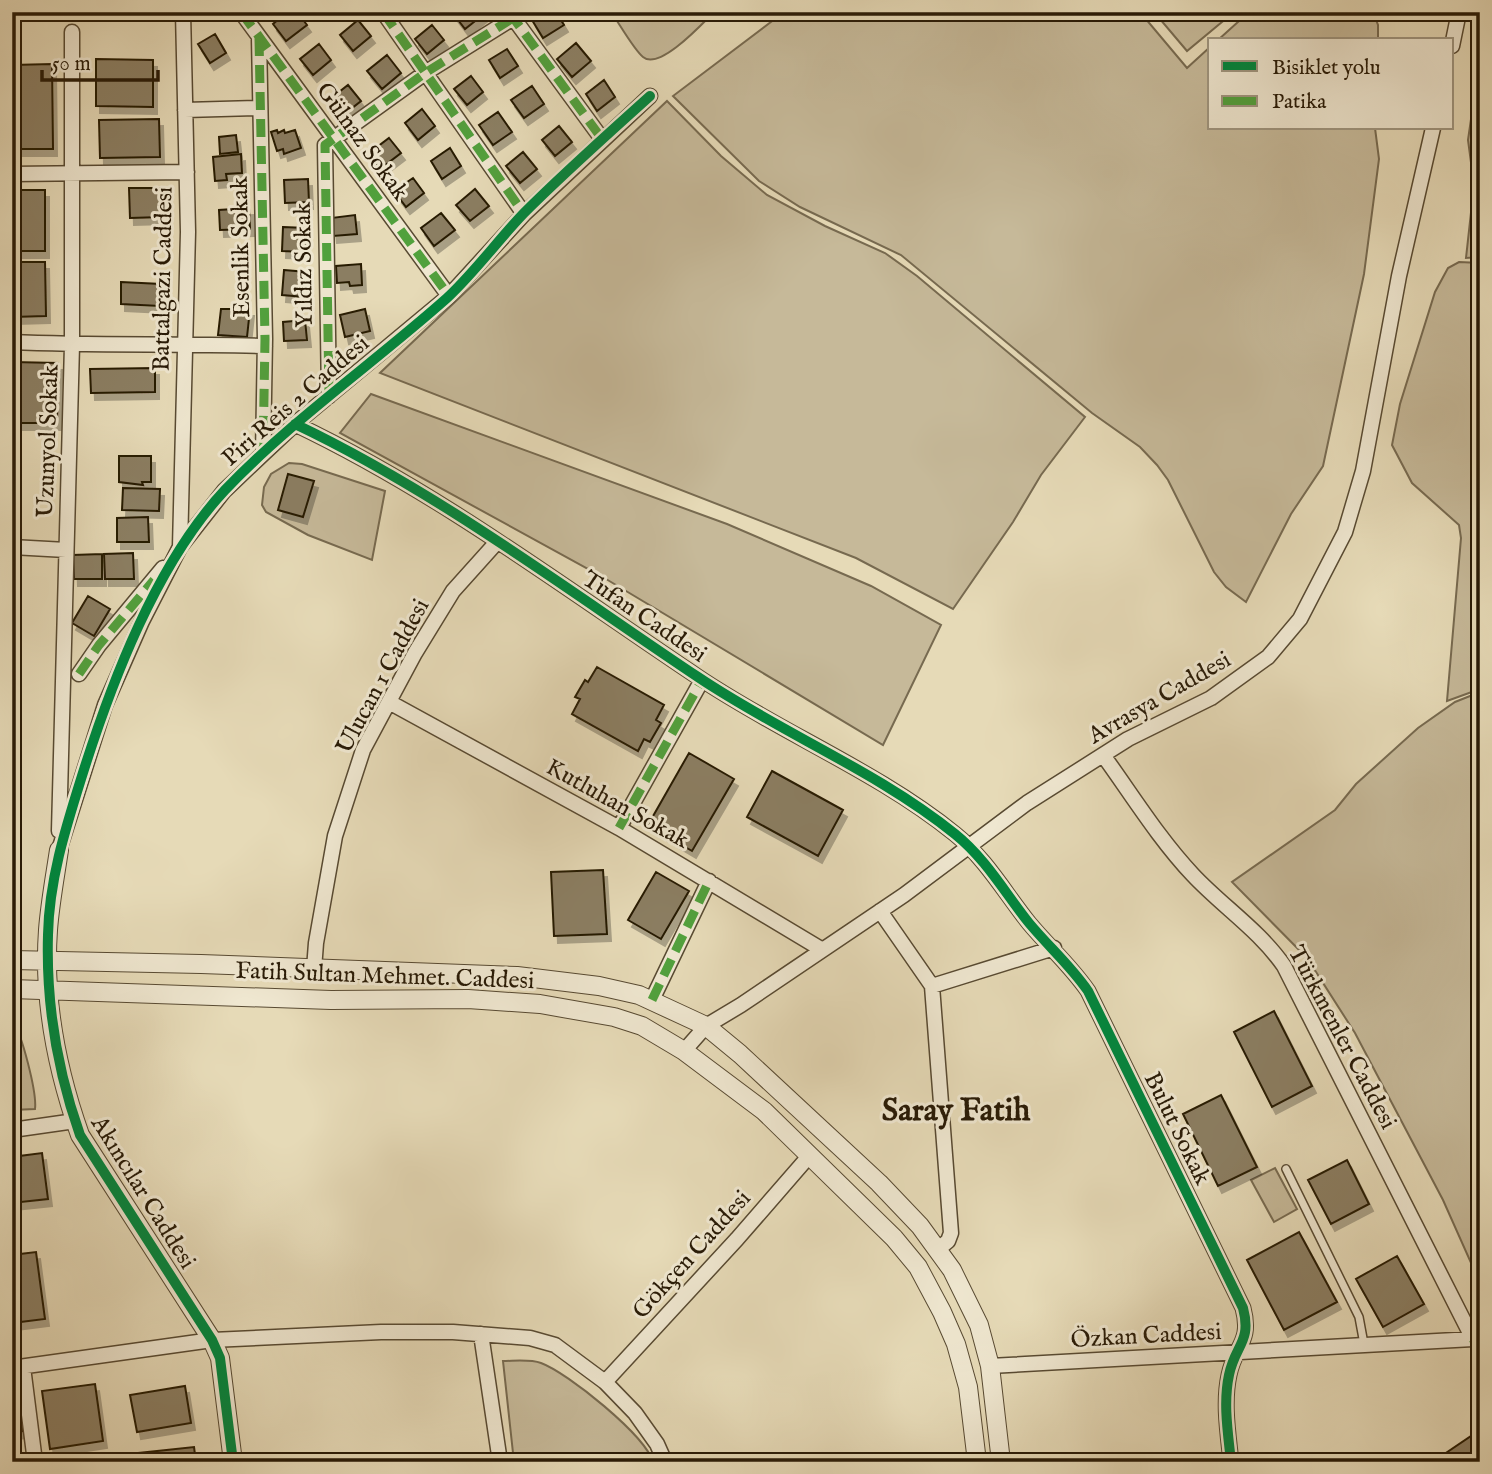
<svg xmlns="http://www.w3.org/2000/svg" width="1492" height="1474" font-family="'IM FELL English',serif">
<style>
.green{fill:#c6b999;stroke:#776a50;stroke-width:2}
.building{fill:#8b7e62;stroke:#281a06;stroke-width:2;filter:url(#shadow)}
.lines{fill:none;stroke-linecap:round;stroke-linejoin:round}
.service-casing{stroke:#584a32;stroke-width:10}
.minor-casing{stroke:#584a32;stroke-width:17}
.tertiary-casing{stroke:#584a32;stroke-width:20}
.service{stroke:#efe7d0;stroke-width:7}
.minor{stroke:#efe7d0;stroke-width:14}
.tertiary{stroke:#efe7d0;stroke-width:18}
.quiet{stroke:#51a13d;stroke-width:9;stroke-dasharray:18 9;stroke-linecap:butt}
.cycleway-casing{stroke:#efe7d0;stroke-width:15}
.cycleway{stroke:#00873e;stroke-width:10}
.labels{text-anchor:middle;stroke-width:6;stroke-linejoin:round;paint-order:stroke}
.street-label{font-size:24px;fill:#281a06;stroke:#efe7d0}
.district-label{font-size:32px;font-weight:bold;fill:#281a06;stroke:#efe7d0}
</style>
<defs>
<filter id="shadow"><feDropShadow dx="4" dy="7" stdDeviation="0" flood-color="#0004"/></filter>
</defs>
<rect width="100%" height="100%" fill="#e6dab7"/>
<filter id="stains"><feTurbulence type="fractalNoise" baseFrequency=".00286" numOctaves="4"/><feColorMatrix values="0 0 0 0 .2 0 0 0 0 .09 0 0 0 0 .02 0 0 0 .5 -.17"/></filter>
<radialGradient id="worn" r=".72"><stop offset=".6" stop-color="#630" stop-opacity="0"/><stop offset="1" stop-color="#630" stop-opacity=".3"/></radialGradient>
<!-- green -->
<path class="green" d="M611,12h103c-12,12 -55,59 -71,45 -9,-7 -24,-34 -32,-45z
M784,12h356l47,56 23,-21v81h165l4,31 -15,115 -41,192 -32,48 -45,88 -20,-15 -12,-15 -46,-92 -11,-15 -17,-18 -48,-34 -191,-158 -101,-48 -41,-26 -86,-85z
M1154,12h80l-47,39z
M1249,12h124l5,13v15h-160z
M1480,57v200l-14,1 8,-73 -6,-45z
M667,101l54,55 46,39 58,31 60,27 32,23 168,141 -44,58 -28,47 -60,87 -97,-51 -476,-185z
M1459,262l21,1v426l-33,12 14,-163 -2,-13 -47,-42 -20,-38 8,-41 35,-112 13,-24z
M371,394l356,130 144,62 70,39 -58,120 -282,-169 -261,-143z
M289,463l13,1 83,27 -13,69 -64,-25 -42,-23 -4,-7 2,-18 7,-13z
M1480,692v591l-37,-83 -88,-167 -48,-75 -75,-76 103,-72 21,-26 62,-56 37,-26z
M12,1020c10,13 25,73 23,89l-23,1z
M1275,1168l22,41 -23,13 -23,-42z
M503,1361c11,0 27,-2 38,2 27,10 104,72 112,99h-139z"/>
<!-- building -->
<path class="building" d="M287,12h10l10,13 -21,16 -13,-17z
M452,12h31l1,2 -19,15z
M543,12h13l8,13 -21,13 -11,-18z
M358,20l13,16 -18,15 -13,-16z
M432,25l12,15 -17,14 -12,-15z
M215,34l11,19 -16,10 -12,-19z
M576,43l15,18 -19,16 -15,-18z
M319,44l12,16 -18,15 -13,-16z
M507,49l11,17 -18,12 -11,-18z
M387,55l14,18 -19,16 -15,-18z
M96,59l57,1v47l-57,-1z
M52,64l1,85h-41v-84z
M471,76l12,16 -16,13 -13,-16z
M604,80l11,17 -18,14 -11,-17z
M348,85l13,16 -19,15 -13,-16z
M532,86l12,18 -20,14 -13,-18z
M422,109l13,17 -17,14 -13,-17z
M498,112l14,20 -19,13 -14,-20z
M159,119l1,38 -60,1 -1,-38z
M559,126l13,16 -17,14 -13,-16z
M277,130l1,3 6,-3 1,3 10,-3 6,18 -17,6 -1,-5 -6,2 -6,-19z
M236,135l2,17 -18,2 -1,-17z
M389,138l12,15 -21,16 -12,-15z
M450,148l11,18 -19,13 -11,-18z
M523,152l14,17 -17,14 -14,-17z
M241,154l1,19 -16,1 1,6 -12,1 -2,-24z
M413,178l11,15 -18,14 -12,-16z
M308,179l1,23 -24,1 -1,-23z
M129,188h33v29l-32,1z
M475,189l14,17 -19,15 -14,-16z
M12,190h33v61h-33z
M249,208l1,21 -30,1 -1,-20z
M441,213l14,17 -21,16 -13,-18z
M355,215l2,19 -24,2 -2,-18z
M283,227l23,1 -1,24 -23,-1z
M12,262h33l1,54 -34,1z
M361,264l1,21 -12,1 -1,-4 -12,1 -1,-17z
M284,270l23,2 -2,25 -23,-2z
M121,282l40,2 -1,22 -39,-2z
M221,309h29l-3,28 -29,-2z
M365,309l5,22 -25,6 -5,-22z
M305,320l2,20 -23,1 -1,-19z
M12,362l46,1 -1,60h-45z
M155,368v24l-64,1 -1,-24z
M119,456h32v26h-9l1,3 -24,-3z
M288,474l26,7 -11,36 -25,-7z
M123,488l37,1 -1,22 -37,-1z
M148,517l1,25h-32v-24z
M133,553l1,26h-29l-1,-25z
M102,554v25h-28l-1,-24z
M88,596l22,13 -16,27 -22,-13z
M597,667l67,38 -8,15 5,3 -11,19 -6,-3 -6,12 -66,-37 8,-15 -5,-2 10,-17 3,2z
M689,753l45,26 -42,72 -44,-26z
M772,771l71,39 -25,46 -71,-39z
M603,870l4,64 -53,2 -3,-64z
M656,872l33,19 -28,48 -33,-19z
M1274,1011l38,75 -40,21 -38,-75z
M1221,1095l36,72 -39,19 -35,-72z
M42,1153l6,46 -36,4v-46z
M1347,1160l22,44 -38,20 -23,-44z
M1299,1232l38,70 -53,28 -37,-70z
M36,1252l9,67 -33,4v-68z
M1397,1256l27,48 -41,23 -27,-48z
M95,1384l8,57 -53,8 -8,-58z
M185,1386l6,37 -54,9 -7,-37z
M17,1392l6,39 -11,1v-39z
M1480,1430v32h-41l-2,-3z
M194,1447l2,15h-56l-1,-9z
M110,1455l1,7h-54z"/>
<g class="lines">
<defs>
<path id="service" d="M1286,1169l73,148 5,27"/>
<path id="minor" d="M241,12l208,284
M383,12l141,202
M509,12l93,127
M259,38l6,301 -2,115
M1452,46l7,-34
M185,110l75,-2
M12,174l175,-2
M12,342c84,4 169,1 253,4
M329,396l-4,-251 100,-72 88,-55
M295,424c143,68 271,165 403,253 83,56 179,94 257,157 31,25 50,59 74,89 20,24 41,42 59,68l155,317c9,34 -8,37 -14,67 -6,28 -1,58 2,87
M12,547l54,3
M180,547l8,-315 -5,-220
M79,674l20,-29 64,-77
M389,702l230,126 202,121
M619,828l83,-148
M59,831l13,-486v-313
M59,850l46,-145 37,-84 38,-74 44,-56 39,-37 32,-30 154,-128 75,-82 126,-118
M880,911l52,75 122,-38
M314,969l2,-26 19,-107 28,-86 52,-97 38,-62 44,-49
M932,986l19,247 -3,8 -11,9
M652,1000l57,-119
M684,1051l22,-25 35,-21 163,-110 123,-92 101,-64 83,-41 57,-41 32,-38 45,-87 18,-61 36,-195 34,-148
M12,1130l63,-9
M481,1334l19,128
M990,1366l483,-27 -189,-373c-24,-35 -62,-60 -91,-91 -34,-36 -61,-80 -90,-120
M23,1367l12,95
M12,1368l200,-28 169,-8h72l77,6 25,7 50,37 30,31 22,31 8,18
M605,1382l132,-143 73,-84"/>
<path id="tertiary" d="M59,850c-4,27 -9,53 -11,80 -5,69 9,140 32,205l132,205 8,18 13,104
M12,960l189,4 316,12 82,10 40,9 67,31 34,28 139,129 41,43 32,44 27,55 11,41 11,96
M12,989l319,11 137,-1 72,5 74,13 28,9 42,25 80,60 130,127 24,29 24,45 14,32 12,43 9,75"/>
</defs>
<!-- service casing -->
<use href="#service" class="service-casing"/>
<!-- minor casing -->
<use href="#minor" class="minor-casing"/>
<!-- tertiary casing -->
<use href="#tertiary" class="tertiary-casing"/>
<!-- service -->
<use href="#service" class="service"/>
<!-- minor -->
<use href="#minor" class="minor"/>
<!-- tertiary -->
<use href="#tertiary" class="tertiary"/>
<!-- quiet -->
<path class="quiet" d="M241,12l208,284
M383,12l141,202
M509,12l93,127
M259,38l6,301 -2,115
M329,396l-4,-251 100,-72 88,-55
M79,674l20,-29 55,-65
M619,828l83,-148
M652,1000l57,-119
M1473,1339l7,11"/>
<defs>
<path id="cycleway" d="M295,424c143,68 271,165 403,253 83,56 179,94 257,157 31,25 50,59 74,89 20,24 41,42 59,68l155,317c9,34 -8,37 -14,67 -6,28 -1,58 2,87
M233,1462l-13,-104 -8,-18 -132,-205c-23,-65 -34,-132 -32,-200 1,-54 17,-105 33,-156 30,-96 75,-215 144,-289 68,-71 149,-127 222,-192 28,-26 51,-58 77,-85 41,-41 84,-79 126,-117"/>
</defs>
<!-- cycleway casing -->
<use href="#cycleway" class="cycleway-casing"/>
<!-- cycleway -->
<use href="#cycleway" class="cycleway"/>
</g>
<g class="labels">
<!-- street labels -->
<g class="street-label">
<text transform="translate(363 141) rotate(54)" y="8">Gülnaz Sokak</text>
<text transform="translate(240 247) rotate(-91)" y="8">Esenlik Sokak</text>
<text transform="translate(303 265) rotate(-91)" y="8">Yıldız Sokak</text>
<text transform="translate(162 279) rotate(-89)" y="8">Battalgazi Caddesi</text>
<text transform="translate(295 400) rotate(-41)" y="8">Piri Reis 2 Caddesi</text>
<text transform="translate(47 441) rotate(-88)" y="8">Uzunyol Sokak</text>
<text transform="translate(645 616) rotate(34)" y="8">Tufan Caddesi</text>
<text transform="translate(382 676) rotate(-62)" y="8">Ulucan 1 Caddesi</text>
<text transform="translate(1159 697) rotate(-30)" y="8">Avrasya Caddesi</text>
<text transform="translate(618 803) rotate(29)" y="8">Kutluhan Sokak</text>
<text transform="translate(385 975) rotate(2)" y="8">Fatih Sultan Mehmet. Caddesi</text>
<text transform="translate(1343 1037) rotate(62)" y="8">Türkmenler Caddesi</text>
<text transform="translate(1178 1128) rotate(64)" y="8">Bulut Sokak</text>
<text transform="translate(144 1192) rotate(58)" y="8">Akıncılar Caddesi</text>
<text transform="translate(691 1254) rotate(-48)" y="8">Gökçen Caddesi</text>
<text transform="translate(1146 1335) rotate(-3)" y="8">Özkan Caddesi</text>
</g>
<!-- district labels -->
<g class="district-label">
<text x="956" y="1120">Saray Fatih</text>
</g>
</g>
<!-- margin -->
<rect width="1492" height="1474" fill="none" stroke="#e6dab7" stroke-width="42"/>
<rect x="14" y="14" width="1464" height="1446" fill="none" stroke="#281a06" stroke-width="3.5"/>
<rect x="21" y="21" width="1450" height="1432" fill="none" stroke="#281a06" stroke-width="2"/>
<!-- legend -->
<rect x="1208" y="38" width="245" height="91" fill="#efe7d0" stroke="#9f957f" stroke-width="2"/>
<rect x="1222" y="61" width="35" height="10" fill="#00873e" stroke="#9f957f" stroke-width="2"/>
<text x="1272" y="74" font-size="21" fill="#281a06">Bisiklet yolu</text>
<rect x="1222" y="96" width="35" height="10" fill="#51a13d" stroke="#9f957f" stroke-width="2"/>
<text x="1272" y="108" font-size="21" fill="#281a06">Patika</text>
<!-- scale -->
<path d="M42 70v10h116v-10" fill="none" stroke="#281a06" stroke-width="3.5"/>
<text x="52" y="70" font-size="21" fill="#281a06" stroke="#efe7d0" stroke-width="5" paint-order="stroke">50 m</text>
<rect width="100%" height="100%" filter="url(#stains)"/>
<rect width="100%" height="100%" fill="url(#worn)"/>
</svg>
